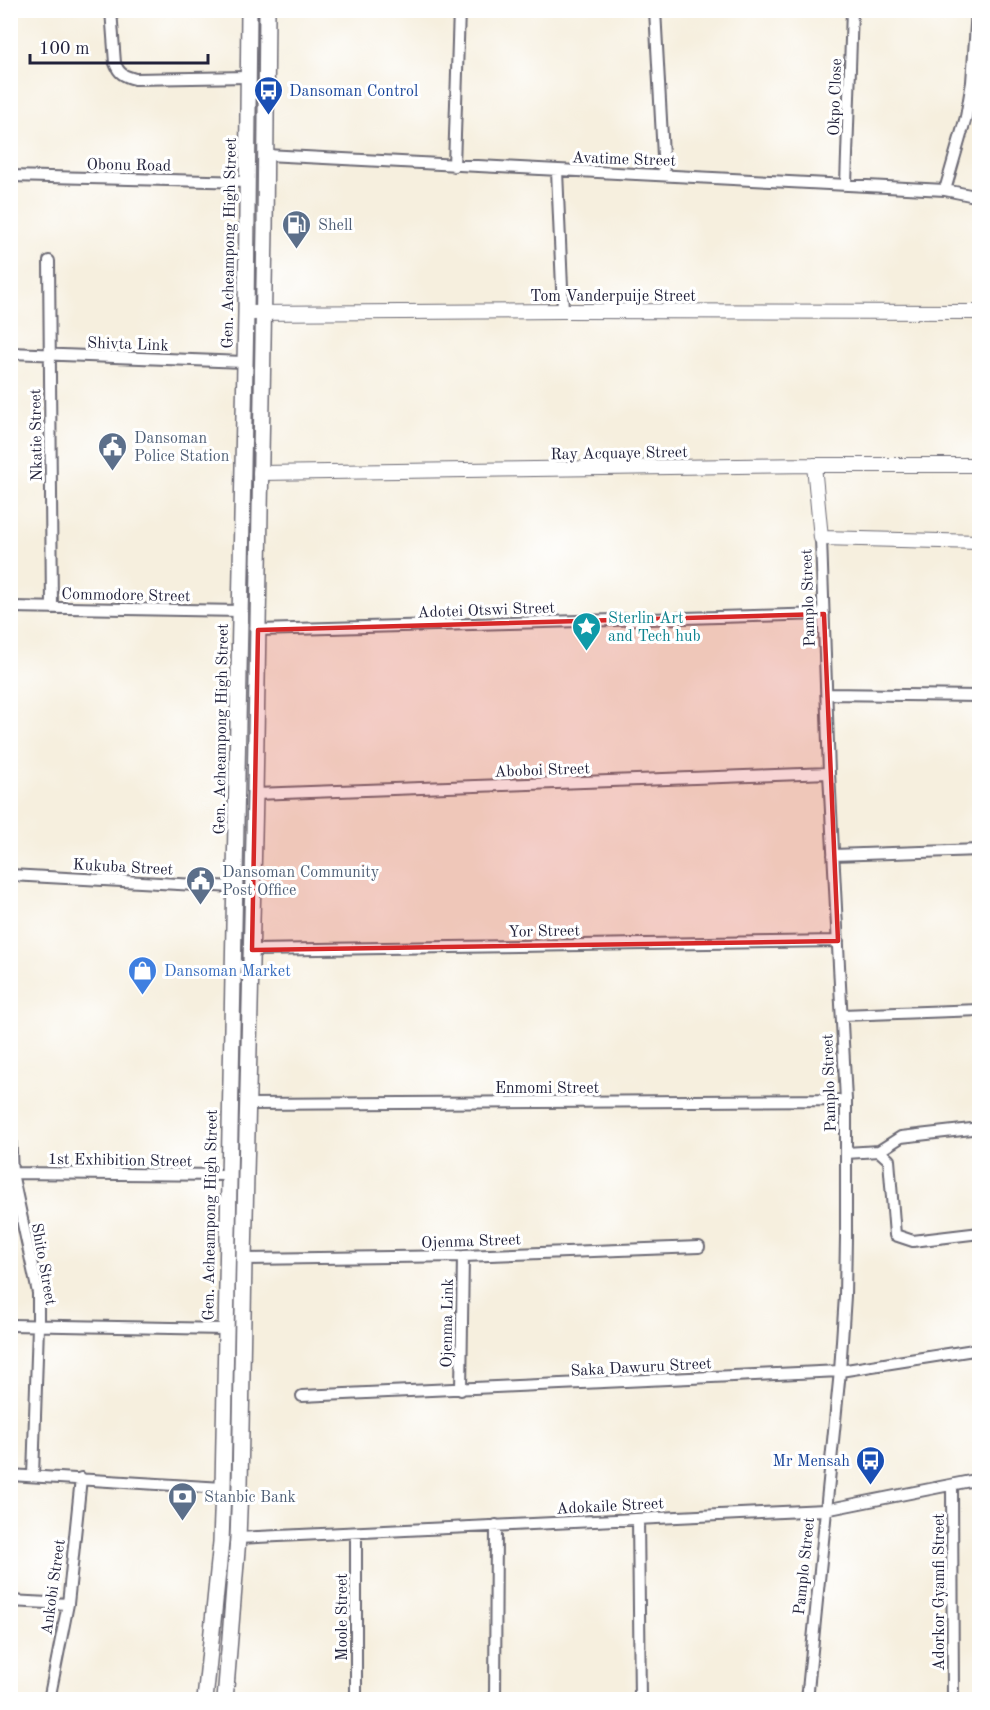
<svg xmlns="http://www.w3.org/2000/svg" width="990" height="1710" font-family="'Old Standard TT',serif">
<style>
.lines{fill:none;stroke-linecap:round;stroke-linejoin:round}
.minor-casing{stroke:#6c6a74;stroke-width:14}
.tertiary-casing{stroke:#6c6a74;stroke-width:16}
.secondary-casing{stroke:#6c6a74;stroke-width:18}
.minor{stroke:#fff;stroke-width:10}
.tertiary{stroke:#fff;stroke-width:14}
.secondary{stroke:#fff;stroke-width:15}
.marked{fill:#d62828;fill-opacity:0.2;stroke:#d62828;stroke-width:4.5;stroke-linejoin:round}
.labels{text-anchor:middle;stroke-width:6;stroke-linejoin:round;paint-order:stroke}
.transit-label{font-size:16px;fill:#164399;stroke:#fff;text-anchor:start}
.street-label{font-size:16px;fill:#22223b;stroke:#fff}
.service-label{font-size:16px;fill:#4e5e75;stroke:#fff;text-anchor:start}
.culture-label{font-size:16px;fill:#0d838f;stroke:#fff;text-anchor:start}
.shop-label{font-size:16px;fill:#366cbe;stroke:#fff;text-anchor:start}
</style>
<rect width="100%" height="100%" fill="#fff"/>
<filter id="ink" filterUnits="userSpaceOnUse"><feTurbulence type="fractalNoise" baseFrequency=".0167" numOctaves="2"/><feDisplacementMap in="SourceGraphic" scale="12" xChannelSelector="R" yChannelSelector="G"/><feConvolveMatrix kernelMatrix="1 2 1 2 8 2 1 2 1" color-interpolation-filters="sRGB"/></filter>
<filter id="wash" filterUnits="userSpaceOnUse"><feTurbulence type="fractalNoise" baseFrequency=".008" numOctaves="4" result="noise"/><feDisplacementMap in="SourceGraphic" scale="24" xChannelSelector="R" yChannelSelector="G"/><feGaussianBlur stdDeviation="1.35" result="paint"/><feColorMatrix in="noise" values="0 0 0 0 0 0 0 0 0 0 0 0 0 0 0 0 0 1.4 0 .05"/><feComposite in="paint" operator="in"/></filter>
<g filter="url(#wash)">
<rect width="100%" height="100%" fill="#f6efde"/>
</g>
<g filter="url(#ink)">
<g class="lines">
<defs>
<path id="minor" d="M111,10l4,53c4,11 9,13 20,16l113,-2
M655,10l9,164
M266,155l679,35 35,7
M454,166l5,-156
M557,171l6,140
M10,176l238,6
M846,184l6,-174
M945,190l21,-73 6,-35 5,-72
M49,261l3,347
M10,353l234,9
M10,607l231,4
M258,630l566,-16
M827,694l153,2
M255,794l574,-21
M833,855l147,-5
M10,875l224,12
M252,950l586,-9
M842,1015l138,-5
M248,1104l598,-4
M10,1131l2,42 26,120v33l-5,150
M879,1151l22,-14 79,-9
M846,1153l33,-2 10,9 6,75 18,6 67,-8
M10,1173l218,2
M244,1259l219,-3 236,-9
M10,1325l215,4
M461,1390l2,-134
M302,1396l538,-25 140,-22
M10,1475l213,13
M952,1485l1,215
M638,1519l2,181
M238,1538l587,-28 155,-31
M10,1601l58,3
M49,1700l19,-96 13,-126
M356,1700v-166
M495,1700l1,-175
M807,1700l33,-329 5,-75 1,-59v-137l-17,-327 -8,-235"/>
<path id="tertiary" d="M246,313l317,-2 417,1
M814,465l7,73 159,4
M260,473l554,-8h166"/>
<path id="secondary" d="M205,1700l16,-158 2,-54 23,-1175 3,-303
M225,1700l13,-162 2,-53 4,-226 11,-465 10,-565 2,-219"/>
</defs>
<!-- minor casing -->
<use href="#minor" class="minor-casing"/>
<!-- tertiary casing -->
<use href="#tertiary" class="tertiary-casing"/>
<!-- secondary casing -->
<use href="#secondary" class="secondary-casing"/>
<!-- minor -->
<use href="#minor" class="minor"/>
<!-- tertiary -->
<use href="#tertiary" class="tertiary"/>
<!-- secondary -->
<use href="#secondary" class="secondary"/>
</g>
</g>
<!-- marked area -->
<path class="marked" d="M824,614l14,327 -586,9 6,-320z"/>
<!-- icons -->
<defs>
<symbol id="bus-pin" viewBox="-11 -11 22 30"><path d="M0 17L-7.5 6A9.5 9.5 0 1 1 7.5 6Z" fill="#1a4fb4" stroke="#fff"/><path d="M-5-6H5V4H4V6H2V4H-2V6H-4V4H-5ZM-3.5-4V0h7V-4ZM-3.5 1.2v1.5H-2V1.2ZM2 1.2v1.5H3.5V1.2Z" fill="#fff"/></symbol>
<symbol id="fuel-pin" viewBox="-11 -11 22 30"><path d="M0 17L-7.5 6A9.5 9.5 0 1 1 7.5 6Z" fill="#5c6f8a" stroke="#fff"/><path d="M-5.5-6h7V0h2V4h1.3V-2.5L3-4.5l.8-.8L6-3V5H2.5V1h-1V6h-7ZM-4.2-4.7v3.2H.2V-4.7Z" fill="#fff"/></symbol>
<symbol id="civic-pin" viewBox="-11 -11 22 30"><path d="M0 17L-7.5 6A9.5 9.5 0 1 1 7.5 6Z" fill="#5c6f8a" stroke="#fff"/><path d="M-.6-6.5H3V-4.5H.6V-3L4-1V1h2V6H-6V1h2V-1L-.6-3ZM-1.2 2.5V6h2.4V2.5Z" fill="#fff"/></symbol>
<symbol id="sight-pin" viewBox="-11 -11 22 30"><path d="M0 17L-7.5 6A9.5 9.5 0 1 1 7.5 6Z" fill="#0f9aa8" stroke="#fff"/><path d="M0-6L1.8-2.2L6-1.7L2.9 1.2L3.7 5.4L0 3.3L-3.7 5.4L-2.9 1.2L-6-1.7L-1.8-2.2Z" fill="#fff"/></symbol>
<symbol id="shop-pin" viewBox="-11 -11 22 30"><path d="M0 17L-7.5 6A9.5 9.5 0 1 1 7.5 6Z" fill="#3f7fe0" stroke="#fff"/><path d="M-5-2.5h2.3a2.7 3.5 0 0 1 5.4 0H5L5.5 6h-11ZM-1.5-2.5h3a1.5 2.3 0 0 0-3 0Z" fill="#fff"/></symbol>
<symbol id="bank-pin" viewBox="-11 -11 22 30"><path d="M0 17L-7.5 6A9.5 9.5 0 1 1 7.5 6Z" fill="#5c6f8a" stroke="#fff"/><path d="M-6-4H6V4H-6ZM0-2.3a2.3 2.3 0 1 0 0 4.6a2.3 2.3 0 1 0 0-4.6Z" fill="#fff"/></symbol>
</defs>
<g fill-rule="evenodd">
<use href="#bus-pin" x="252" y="74" width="33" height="45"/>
<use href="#fuel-pin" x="280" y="208" width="33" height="45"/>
<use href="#civic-pin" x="96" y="430" width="33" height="45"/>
<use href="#sight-pin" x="570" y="610" width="33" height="45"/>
<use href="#civic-pin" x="184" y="864" width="33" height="45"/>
<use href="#shop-pin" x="126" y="954" width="33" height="45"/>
<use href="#bus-pin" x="854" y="1444" width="33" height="45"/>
<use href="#bank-pin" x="166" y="1480" width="33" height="45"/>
</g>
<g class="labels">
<!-- transit labels -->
<g class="transit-label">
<text x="289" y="96">Dansoman Control</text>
<text x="850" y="1466" text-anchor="end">Mr Mensah</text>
</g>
<!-- street labels -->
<g class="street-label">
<text transform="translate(834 97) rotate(-88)" y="6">Okpo Close</text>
<text transform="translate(624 158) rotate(2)" y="6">Avatime Street</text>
<text transform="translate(129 164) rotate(1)" y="6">Obonu Road</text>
<text transform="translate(228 243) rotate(-89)" y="6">Gen. Acheampong High Street</text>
<text x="613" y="301">Tom Vanderpuije Street</text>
<text transform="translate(128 343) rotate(2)" y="6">Shivta Link</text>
<text transform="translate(35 435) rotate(-91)" y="6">Nkatie Street</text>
<text transform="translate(619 452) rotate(-1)" y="6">Ray Acquaye Street</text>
<text transform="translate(126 594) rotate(1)" y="6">Commodore Street</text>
<text transform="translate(807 598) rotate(-92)" y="6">Pamplo Street</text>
<text transform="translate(486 609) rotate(-2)" y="6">Adotei Otswi Street</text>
<text transform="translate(220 729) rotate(-89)" y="6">Gen. Acheampong High Street</text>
<text transform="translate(542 769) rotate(-2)" y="6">Aboboi Street</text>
<text transform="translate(123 866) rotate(3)" y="6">Kukuba Street</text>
<text transform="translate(544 930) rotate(-1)" y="6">Yor Street</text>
<text transform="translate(828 1083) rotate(-92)" y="6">Pamplo Street</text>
<text x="547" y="1093">Enmomi Street</text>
<text transform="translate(120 1159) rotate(1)" y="6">1st Exhibition Street</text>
<text transform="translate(209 1215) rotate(-89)" y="6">Gen. Acheampong High Street</text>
<text transform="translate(471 1240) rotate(-2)" y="6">Ojenma Street</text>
<text transform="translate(45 1264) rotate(80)" y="6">Shito Street</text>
<text transform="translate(446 1323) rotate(-89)" y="6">Ojenma Link</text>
<text transform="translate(641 1366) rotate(-3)" y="6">Saka Dawuru Street</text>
<text transform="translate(610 1505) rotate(-3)" y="6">Adokaile Street</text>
<text transform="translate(803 1566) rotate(-84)" y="6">Pamplo Street</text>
<text transform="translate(52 1587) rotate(-82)" y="6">Ankobi Street</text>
<text transform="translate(938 1592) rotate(-90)" y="6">Adorkor Gyamfi Street</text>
<text transform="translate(341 1617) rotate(-90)" y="6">Moole Street</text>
</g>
<!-- service labels -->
<g class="service-label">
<text x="318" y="230">Shell</text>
<text x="134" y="443">Dansoman<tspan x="134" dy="18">Police Station</tspan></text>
<text x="222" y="877">Dansoman Community<tspan x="222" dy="18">Post Office</tspan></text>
<text x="204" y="1502">Stanbic Bank</text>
</g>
<!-- culture labels -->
<g class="culture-label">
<text x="608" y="623">Sterlin Art<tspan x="608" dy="18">and Tech hub</tspan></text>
</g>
<!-- shop labels -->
<g class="shop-label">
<text x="164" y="976">Dansoman Market</text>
</g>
</g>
<!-- margin -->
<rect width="990" height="1710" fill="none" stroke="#fff" stroke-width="36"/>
<!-- scale -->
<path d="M30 54v9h178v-9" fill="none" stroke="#22223b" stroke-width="3"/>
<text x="39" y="54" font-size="18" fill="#22223b" stroke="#ffffff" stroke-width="4.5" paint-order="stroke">100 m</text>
</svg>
